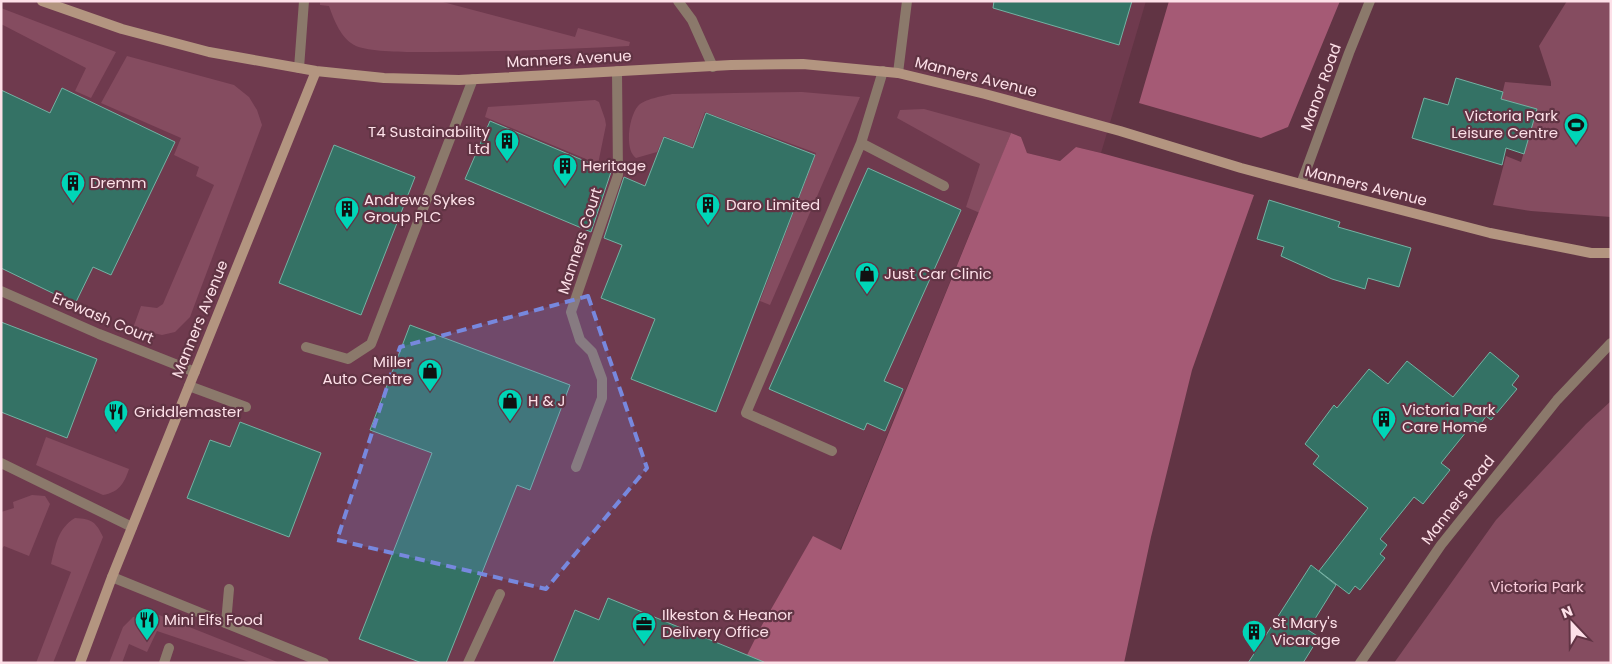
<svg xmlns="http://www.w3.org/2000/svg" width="1612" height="664" font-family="Poppins,sans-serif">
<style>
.built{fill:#6f3a4e}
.green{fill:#854c60}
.forest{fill:#a55a75}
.building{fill:#347265;stroke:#73b2a3}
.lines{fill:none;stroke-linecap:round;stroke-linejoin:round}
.lane{stroke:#8b796b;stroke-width:10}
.street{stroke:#8b796b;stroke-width:10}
.secondary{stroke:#b39580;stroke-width:10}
.marked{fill:#7788de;fill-opacity:0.2;stroke:#7788de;stroke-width:4;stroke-dasharray:10 6;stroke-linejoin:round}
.labels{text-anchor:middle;stroke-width:4.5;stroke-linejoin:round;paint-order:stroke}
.street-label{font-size:15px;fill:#fde0e8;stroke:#613444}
.poi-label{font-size:15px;fill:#fde0e8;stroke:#613444;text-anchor:start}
.park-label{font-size:15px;fill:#facddb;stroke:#613444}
</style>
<rect width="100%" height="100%" fill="#613444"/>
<!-- built -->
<path class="built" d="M1,1h1145l-45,152 -25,-6 -16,14 -33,-8 -6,-16 -10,-4 -171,417 -27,-13 -51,88 -19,38h-742z"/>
<!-- green -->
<path class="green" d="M320,1h119l136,36 3,-9 52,14 -1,4c-65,3 -129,6 -194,6 -19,0 -62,1 -79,-6 -15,-7 -22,-26 -27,-40l-9,-1z
M1567,1h44v216l-80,-6 -38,-6 13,-49 15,6 16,-52 -36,-11 4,-17 46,4v-4l-12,-36z
M1,8l115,44 -25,46 -16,-7 11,-23 -85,-44z
M127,56l107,29 15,12 8,13 5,15 -72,192 -15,15 -13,3 -29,-7 8,-22 16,2 6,-4 51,-119 -18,-9 3,-9 -25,-12 7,-17 -80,-35z
M802,92l58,5 -90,208 -10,-4 56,-148 -111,-41 -13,35 -28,-11 -7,16 -21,6c-12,-8 -7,-42 2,-52 6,-7 25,-10 34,-12z
M595,100l4,2 6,17 1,6 -8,39 -113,-47 3,-10z
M924,109l87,24 -31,80 -14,-6 14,-43 -83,-46 3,-8z
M1611,401v262h-217l102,-143 90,-96z
M46,437l83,32c-5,15 -10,23 -26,26l-67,-30z
M32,495l13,1 5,8 -21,52 -25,-10 -3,4v-38l13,-4 -1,-6z
M75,518c17,1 21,4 28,19l-50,126h-17l35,-91 -20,-8c5,-19 6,-35 24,-46z
M154,613l126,50h-28l-95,-32 -10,21 -18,-8 -7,19h-13l14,-36 10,-10z"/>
<!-- forest -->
<path class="forest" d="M1169,1h171l-52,126 -27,11 -122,-35z
M1011,133l10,4 6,16 33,8 16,-14 25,6 153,42 -62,175 -41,167 -27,126h-381l19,-38 51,-89 28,14z"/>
<!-- building -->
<path class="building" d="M994,1h138l-13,44 -126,-37z
M1456,78l47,14 -2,7 36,10 -13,45 -18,-6 -4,17 -90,-27 12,-40 24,7z
M62,88l113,54 -64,133 -18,-8 -18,37 -74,-36v-178l49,23z
M706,113l109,42 -99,257 -85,-33 24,-60 -54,-21 21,-53 -18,-7 20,-61 21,9 19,-49 29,11z
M490,121l121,51 -20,60 -126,-53z
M334,145l81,32 -54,138 -82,-32z
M868,168l93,42 -77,171 19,8 -18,42 -18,-8 -3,7 -95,-41z
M1269,200l71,22 -2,5 73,21 -12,39 -31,-9 -3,11 -33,-10 -51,-23 3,-9 -27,-8z
M1,322l96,37 -30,79 -66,-26z
M410,325l160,60 -40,105 -13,-5 -71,178h-24l-63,-24 73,-186 -62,-23z
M1490,352l29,24 -7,9 5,4 -26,31 -5,-4 -6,9 -5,-4 -34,42 9,7 -27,34 -9,-7 -34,42 7,6 -7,9 5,4 -25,32 -5,-4 -6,8 -30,-23 49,-63 -55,-44 6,-8 -14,-12 29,-39 3,3 32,-39 19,15 19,-23 46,36z
M240,422l81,31 -32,84 -102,-39 23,-58 20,7z
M1311,565l25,20 -28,45 11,7 -16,26h-55z
M608,598l156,64v1h-211l22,-53 24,10z"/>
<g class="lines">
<!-- lane -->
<path class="lane" d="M678,1l14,19 21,47
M861,143l83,43
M1,291l98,43 96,38
M306,347l42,12 23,-15 102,-265
M189,386l57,21
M832,451l-86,-38 115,-270 22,-72
M1,463l131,64
M576,467l26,-69v-19l-10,-27 -12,-12 -9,-28 47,-137 -1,-104
M226,623l3,-34
M164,663l5,-15
M468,663l32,-69"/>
<!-- street -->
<path class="street" d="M299,68l5,-67
M898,73l9,-72
M1301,184l48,-131 21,-52
M112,577l212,86
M1360,663l81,-118 116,-145 54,-57"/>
<!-- secondary -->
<path class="secondary" d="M42,1l80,28 87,23 107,19 68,7 75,2 272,-15 72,-1 95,9 87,21 135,37 121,37 60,16 189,49 101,20h20
M80,663l32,-86 204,-506"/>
</g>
<!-- marked area -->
<path class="marked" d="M588,296l59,172 -101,121 -209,-49 63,-193z"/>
<!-- icons -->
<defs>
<symbol id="stadium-pin" viewBox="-11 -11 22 30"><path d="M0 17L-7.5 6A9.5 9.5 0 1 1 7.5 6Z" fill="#00d5b7" stroke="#613444"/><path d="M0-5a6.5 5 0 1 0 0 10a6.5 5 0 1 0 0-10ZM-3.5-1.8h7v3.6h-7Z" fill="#111"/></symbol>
<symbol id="building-pin" viewBox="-11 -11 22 30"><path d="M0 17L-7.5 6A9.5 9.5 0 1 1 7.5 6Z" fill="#00d5b7" stroke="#613444"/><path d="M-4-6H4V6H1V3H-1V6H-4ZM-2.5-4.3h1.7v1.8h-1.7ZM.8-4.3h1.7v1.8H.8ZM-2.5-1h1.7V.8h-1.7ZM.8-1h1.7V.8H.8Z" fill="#111"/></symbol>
<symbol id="shop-pin" viewBox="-11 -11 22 30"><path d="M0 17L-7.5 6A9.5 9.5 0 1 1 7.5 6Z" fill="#00d5b7" stroke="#613444"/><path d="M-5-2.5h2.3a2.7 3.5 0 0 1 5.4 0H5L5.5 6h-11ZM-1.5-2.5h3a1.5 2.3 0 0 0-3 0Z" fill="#111"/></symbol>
<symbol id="restaurant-pin" viewBox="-11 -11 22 30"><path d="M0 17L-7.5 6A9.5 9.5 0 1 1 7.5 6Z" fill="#00d5b7" stroke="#613444"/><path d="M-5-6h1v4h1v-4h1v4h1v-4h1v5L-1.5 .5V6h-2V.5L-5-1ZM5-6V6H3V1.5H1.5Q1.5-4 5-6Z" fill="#111"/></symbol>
<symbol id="office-pin" viewBox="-11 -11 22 30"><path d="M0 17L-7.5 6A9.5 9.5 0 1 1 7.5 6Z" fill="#00d5b7" stroke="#613444"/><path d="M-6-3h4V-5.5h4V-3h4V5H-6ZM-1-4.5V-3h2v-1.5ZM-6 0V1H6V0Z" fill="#111"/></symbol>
</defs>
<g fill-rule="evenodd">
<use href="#stadium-pin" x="1562" y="111" width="28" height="38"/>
<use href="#building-pin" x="493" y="127" width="28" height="38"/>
<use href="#building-pin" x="551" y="152" width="28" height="38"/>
<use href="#building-pin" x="59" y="169" width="28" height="38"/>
<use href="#building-pin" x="694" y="191" width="28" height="38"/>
<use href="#building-pin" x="333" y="195" width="28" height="38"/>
<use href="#shop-pin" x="853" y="260" width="28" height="38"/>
<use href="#shop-pin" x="416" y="357" width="28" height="38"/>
<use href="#shop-pin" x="496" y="387" width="28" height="38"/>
<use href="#restaurant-pin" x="102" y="398" width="28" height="38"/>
<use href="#building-pin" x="1370" y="405" width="28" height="38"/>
<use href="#restaurant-pin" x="133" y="606" width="28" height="38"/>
<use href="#office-pin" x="630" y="610" width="28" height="38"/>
<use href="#building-pin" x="1240" y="618" width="28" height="38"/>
</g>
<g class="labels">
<!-- street labels -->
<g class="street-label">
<text transform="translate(569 59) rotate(-3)" y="5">Manners Avenue</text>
<text transform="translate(976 77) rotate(14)" y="5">Manners Avenue</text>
<text transform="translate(1321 87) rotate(-70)" y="5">Manor Road</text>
<text transform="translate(1366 186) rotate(14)" y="5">Manners Avenue</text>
<text transform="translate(580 241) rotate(-72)" y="5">Manners Court</text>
<text transform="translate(103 318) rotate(23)" y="5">Erewash Court</text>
<text transform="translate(200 319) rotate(-68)" y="5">Manners Avenue</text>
<text transform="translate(1458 500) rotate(-52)" y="5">Manners Road</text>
</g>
<!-- poi labels -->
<g class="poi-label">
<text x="1558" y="121" text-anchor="end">Victoria Park<tspan x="1558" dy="17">Leisure Centre</tspan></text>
<text x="490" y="137" text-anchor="end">T4 Sustainability<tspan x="490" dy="17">Ltd</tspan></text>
<text x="582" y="171">Heritage</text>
<text x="90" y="188">Dremm</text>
<text x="364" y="205">Andrews Sykes<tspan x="364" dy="17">Group PLC</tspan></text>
<text x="726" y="210">Daro Limited</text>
<text x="884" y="279">Just Car Clinic</text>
<text x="412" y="367" text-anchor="end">Miller<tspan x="412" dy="17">Auto Centre</tspan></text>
<text x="528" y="406">H &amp; J</text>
<text x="1402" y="415">Victoria Park<tspan x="1402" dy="17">Care Home</tspan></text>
<text x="134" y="417">Griddlemaster</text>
<text x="662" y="620">Ilkeston &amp; Heanor<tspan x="662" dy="17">Delivery Office</tspan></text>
<text x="164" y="625">Mini Elfs Food</text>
<text x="1272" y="628">St Mary's<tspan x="1272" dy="17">Vicarage</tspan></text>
</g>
<!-- park labels -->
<g class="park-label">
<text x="1537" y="592">Victoria Park</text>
</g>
</g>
<!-- border -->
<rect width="1612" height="664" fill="none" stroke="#fde0e8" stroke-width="5"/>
<!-- north arrow -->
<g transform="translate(1572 624) rotate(338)" stroke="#613444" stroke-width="4" paint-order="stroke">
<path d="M0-4L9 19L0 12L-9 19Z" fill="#fde0e8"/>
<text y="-8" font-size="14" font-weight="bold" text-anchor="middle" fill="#fde0e8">N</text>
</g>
</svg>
